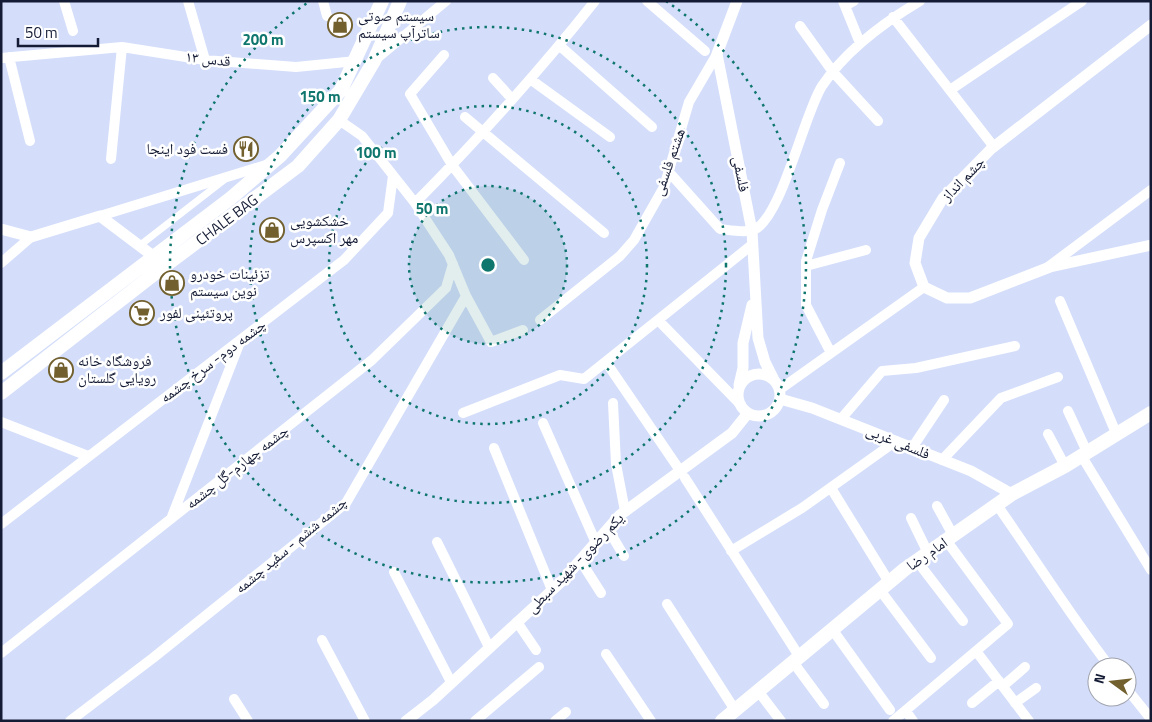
<svg xmlns="http://www.w3.org/2000/svg" width="1152" height="722" font-family="'Titillium Web','Noto Naskh Arabic',sans-serif">
<style>
.lines{fill:none;stroke-linecap:round;stroke-linejoin:round}
.pedestrian{stroke:#fff;stroke-width:7}
.minor{stroke:#fff;stroke-width:10}
.tertiary{stroke:#fff;stroke-width:11}
.secondary{stroke:#fff;stroke-width:14}
.ring{fill:none;stroke:#0f766e;stroke-width:2.5;stroke-dasharray:2.5 5}
.labels{text-anchor:middle;stroke-width:5;stroke-linejoin:round;paint-order:stroke}
.poi-label{font-size:15px;fill:#141b34;stroke:#fff;text-anchor:start}
.street-label{font-size:15px;fill:#141b34;stroke:#fff}
.centre{fill:#0f766e;stroke:#fff;stroke-width:2.5}
.ring-label{font-size:15px;text-anchor:middle;font-weight:bold;fill:#0f766e;stroke:#fff;stroke-width:5;stroke-linejoin:round;paint-order:stroke}
</style>
<rect width="100%" height="100%" fill="#d4defa"/>
<g class="lines">
<!-- pedestrian -->
<path class="pedestrian" d="M139,246l85,-66"/>
<!-- minor -->
<path class="minor" d="M64,1l9,30
M188,1l17,59
M323,1l4,15
M647,1l58,50
M843,1l17,42
M845,6l9,-5
M893,17l101,130
M800,26l33,46 45,49
M560,46l92,81
M444,55l-34,39 42,71 72,95
M9,57l21,84
M1,58l121,-11 83,13 91,7 60,-6
M375,60l71,-59
M493,78l19,21
M530,79l80,58
M950,90l132,-89
M465,117l139,116
M111,159l11,-112
M668,171l52,58c9,1 25,4 34,1 28,-13 50,-116 68,-144 24,-36 61,-63 98,-85
M415,203c63,-64 124,-131 180,-202
M100,216l169,-52
M1,263l30,-26
M806,266l60,-16
M1048,267l103,-77
M466,296l25,46 32,-12
M1060,301l56,132
M540,320l80,-64 14,-16 30,-53 25,-85 28,-48
M658,320l83,85
M831,353l-25,-48v-44l16,-51 18,-47
M606,362l75,110
M779,390l145,-103
M613,403l3,61 9,47
M1068,411l19,41
M463,413l97,-38 24,4 169,-135
M841,419l41,-48 34,-3 99,-22
M1,422l87,34
M543,423l53,120
M1048,434l17,32
M494,448l58,142
M912,448l32,-48
M1081,455l70,115
M942,460l59,-62 57,-21
M685,478l114,178
M831,488l58,94
M997,505c38,54 73,110 113,162
M937,506l16,29
M911,518l17,35
M171,519l69,-177
M1,524l343,-264 44,-47 5,-37
M608,529l16,27
M437,542l52,105
M731,551l71,-43 94,-67
M580,560l21,33
M917,561l46,60
M394,572l57,110
M880,590l51,68
M667,604l68,106
M517,622l19,28
M832,629l58,81
M322,640l43,81
M976,651l53,70
M1,653l371,-293 74,-72 7,-24
M606,654l45,67
M793,662l31,42
M1003,686l22,-19
M1127,689l24,30
M758,691l23,30
M234,699l14,22
M972,703l27,-22
M1015,703l21,-15
M906,711l7,10
M70,721l83,-63 193,-155 120,-207 -17,-41 -34,-52 -53,-67 -23,-16
M475,721l64,-54
M555,721l11,-9
M893,721l115,-97 -62,-84"/>
<!-- tertiary -->
<path class="tertiary" d="M737,1l-20,53 35,177 6,107 7,24 9,18
M1151,25l-160,124 -48,49 -24,40 -4,25 9,24 23,11h23l80,-31 101,-22
M1,229l30,8 69,-21 53,40
M738 395a21 21 0 1 1 42 0a21 21 0 1 1-42 0Z
M739,385l4,-17v-25l9,-38
M780,399l32,9 159,63 41,23
M406,721l27,-21 128,-118 59,-67 112,-82 16,-20"/>
<!-- secondary -->
<path class="secondary" d="M1,373l230,-175 49,-42 61,-66 41,-89
M1,393l157,-122 140,-105 41,-46 35,-59 26,-60
M722,721l183,-152 107,-75 53,-28 86,-53"/>
</g>
<!-- distance rings -->
<circle cx="488" cy="265" r="79" fill="#0f766e" fill-opacity=".12"/>
<g class="ring">
<circle cx="488" cy="265" r="79"/>
<circle cx="488" cy="265" r="159"/>
<circle cx="488" cy="265" r="238"/>
<path d="M666 1A318 318 0 1 1 310 1"/>
</g>
<!-- icons -->
<defs>
<symbol id="shop-ring" viewBox="-11 -11 22 22"><circle r="9.5" fill="#fff" stroke="#72612f" stroke-width="1.5"/><path d="M-5-2.5h2.3a2.7 3.5 0 0 1 5.4 0H5L5.5 6h-11ZM-1.5-2.5h3a1.5 2.3 0 0 0-3 0Z" fill="#72612f"/></symbol>
<symbol id="restaurant-ring" viewBox="-11 -11 22 22"><circle r="9.5" fill="#fff" stroke="#72612f" stroke-width="1.5"/><path d="M-5-6h1v4h1v-4h1v4h1v-4h1v5L-1.5 .5V6h-2V.5L-5-1ZM5-6V6H3V1.5H1.5Q1.5-4 5-6Z" fill="#72612f"/></symbol>
<symbol id="supermarket-ring" viewBox="-11 -11 22 22"><circle r="9.5" fill="#fff" stroke="#72612f" stroke-width="1.5"/><path d="M-6-5.5h2.5l.6 2H6L4.5 2H-2.5L-4.4-4H-6ZM-1.5 3.2a1.3 1.3 0 1 0 .1 0ZM3 3.2a1.3 1.3 0 1 0 .1 0Z" fill="#72612f"/></symbol>
</defs>
<g fill-rule="evenodd">
<use href="#shop-ring" x="326" y="11" width="28" height="28"/>
<use href="#restaurant-ring" x="232" y="135" width="28" height="28"/>
<use href="#shop-ring" x="258" y="216" width="28" height="28"/>
<use href="#shop-ring" x="158" y="269" width="28" height="28"/>
<use href="#supermarket-ring" x="128" y="299" width="28" height="28"/>
<use href="#shop-ring" x="47" y="356" width="28" height="28"/>
</g>
<g class="labels">
<!-- poi labels -->
<g class="poi-label">
<text x="358" y="21">سیستم صوتی<tspan x="358" dy="17">ساترآپ سیستم</tspan></text>
<text x="228" y="154" text-anchor="end">فست فود اينجا</text>
<text x="290" y="226">خشکشویی<tspan x="290" dy="17">مهر اکسپرس</tspan></text>
<text x="190" y="279">تزئینات خودرو<tspan x="190" dy="17">نوین سیستم</tspan></text>
<text x="160" y="318">پروتئینی لفور</text>
<text x="78" y="366">فروشگاه خانه<tspan x="78" dy="17">رویایی گلستان</tspan></text>
</g>
<!-- street labels -->
<g class="street-label">
<text transform="translate(208 59) rotate(6)" y="5">قدس ۱۳</text>
<text transform="translate(669 162) rotate(-71)" y="5">هشتم فلسفی</text>
<text transform="translate(741 174) rotate(79)" y="5">فلسفی</text>
<text transform="translate(963 179) rotate(-46)" y="5">چشم انداز</text>
<text transform="translate(227 220) rotate(-37)" y="5">CHALE BAG</text>
<text transform="translate(213 361) rotate(-37)" y="5">چشمه دوم- سرخ چشمه</text>
<text transform="translate(898 442) rotate(22)" y="5">فلسفی غربی</text>
<text transform="translate(237 467) rotate(-38)" y="5">چشمه چهارم-گل چشمه</text>
<text transform="translate(291 545) rotate(-40)" y="5">چشمه ششم - سفید چشمه</text>
<text transform="translate(927 554) rotate(-35)" y="5">امام رضا</text>
<text transform="translate(575 563) rotate(-46)" y="5">یکم رضوی- شهید سبطی</text>
</g>
</g>
<circle cx="488" cy="265" r="8" class="centre"/>
<g class="ring-label">
<text x="263" y="45">200 m</text>
<text x="320" y="102">150 m</text>
<text x="376" y="158">100 m</text>
<text x="432" y="214">50 m</text>
</g>
<!-- border -->
<rect width="1152" height="722" fill="none" stroke="#141b34" stroke-width="5"/>
<!-- north arrow -->
<g transform="translate(1112 682) rotate(285)"><circle r="24" fill="#ffffff" stroke="#a1a4ae"/>
<path d="M0-4L9 19L0 12L-9 19Z" fill="#72612f"/>
<text y="-8" font-size="14" font-weight="bold" text-anchor="middle" fill="#141b34">N</text>
</g>
<!-- scale -->
<path d="M18 38v8h80v-8" fill="none" stroke="#141b34" stroke-width="2.5"/>
<text x="25" y="38" font-size="15" fill="#141b34" stroke="#ffffff" stroke-width="4" paint-order="stroke">50 m</text>
</svg>
